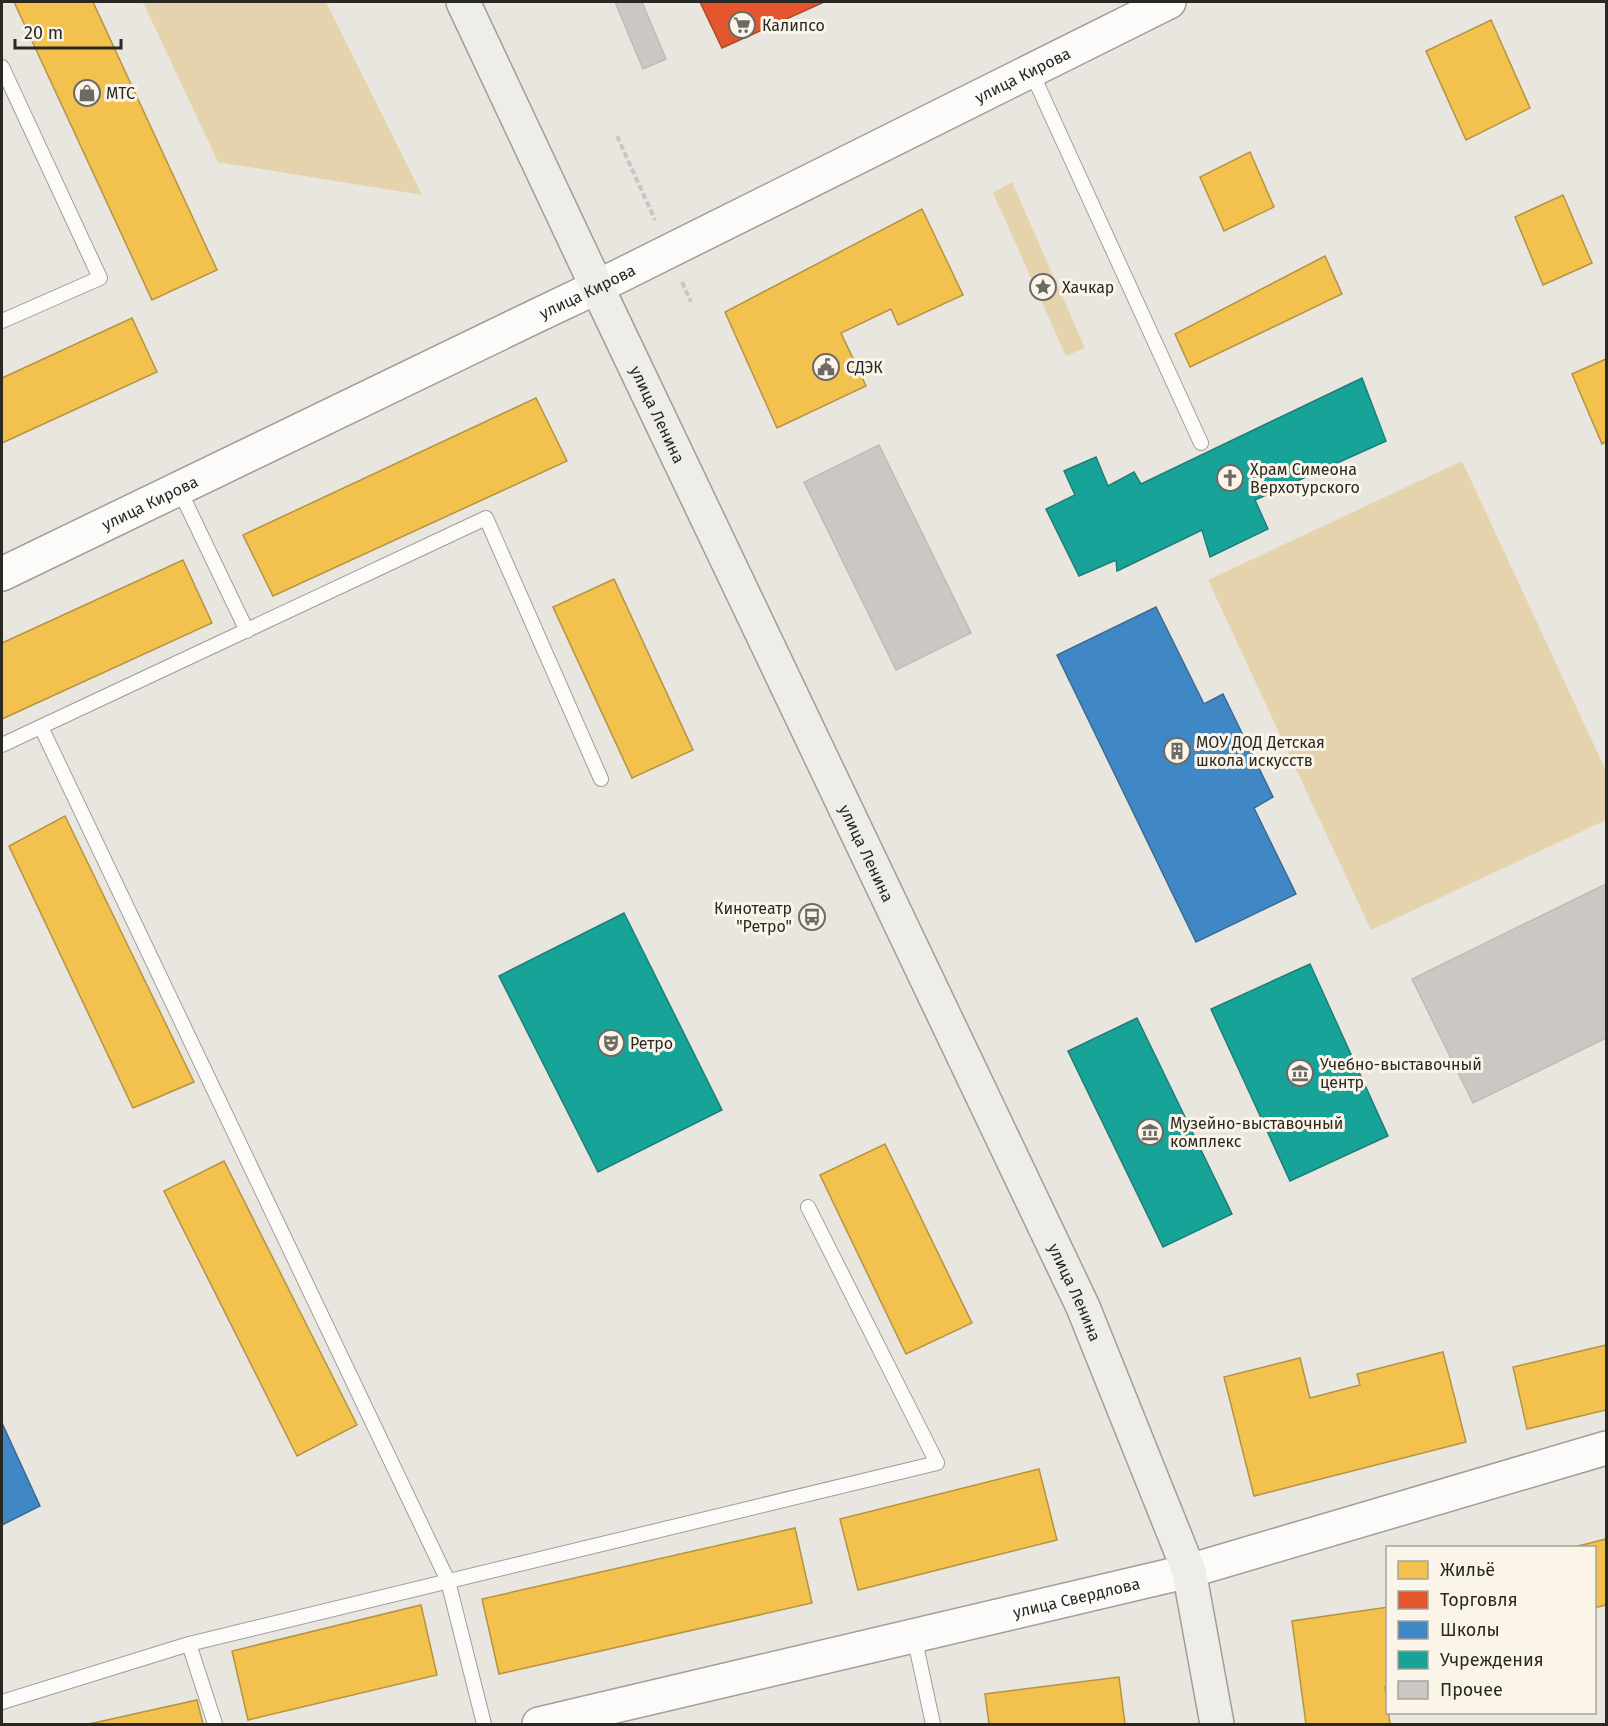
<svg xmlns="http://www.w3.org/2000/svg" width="1608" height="1726" font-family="'Fira Sans',sans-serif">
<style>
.green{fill:#e4d3ac}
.homes{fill:#f2c14e;stroke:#b69341;stroke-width:1.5}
.shops{fill:#e4572e;stroke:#ac492b;stroke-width:1.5}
.schools{fill:#3f88c5;stroke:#396b94;stroke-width:1.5}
.public{fill:#17a398;stroke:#1d7e75;stroke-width:1.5}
.building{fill:#cbc8c3;stroke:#bebcb7;stroke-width:1.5}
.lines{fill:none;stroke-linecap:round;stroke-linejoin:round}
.service-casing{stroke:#a09e99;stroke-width:16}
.tertiary-casing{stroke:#a09e99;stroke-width:36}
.secondary-casing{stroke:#a09e99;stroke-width:36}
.path{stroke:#c7c7c5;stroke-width:4;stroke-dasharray:6 3;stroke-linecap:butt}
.service{stroke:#fcfbfa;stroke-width:14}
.tertiary{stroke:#fcfbfa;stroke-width:33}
.secondary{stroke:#efede7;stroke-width:33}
.labels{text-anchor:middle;stroke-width:6;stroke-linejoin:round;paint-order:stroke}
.poi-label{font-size:16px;fill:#2a2823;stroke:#faf5e8;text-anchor:start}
.street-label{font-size:16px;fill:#2a2823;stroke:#faf5e8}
</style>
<rect width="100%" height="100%" fill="#e9e6df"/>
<!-- green -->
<path class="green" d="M143,2h183l96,193 -204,-33z
M1012,182l73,166 -19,8 -73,-163z
M1462,461l144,310v49l-235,110 -163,-350z"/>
<!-- homes -->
<path class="homes" d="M14,2h79l124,268 -65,30z
M1491,20l39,88 -64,32 -40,-89z
M1250,152l24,55 -50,24 -24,-54z
M1563,195l29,68 -49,22 -28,-68z
M922,209l41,86 -65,30 -7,-16 -50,24 25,53 -89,42 -52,-116z
M1325,256l17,38 -152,73 -15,-33z
M132,318l25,54 -155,71v-65z
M1606,359v82l-4,3 -30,-70z
M536,398l31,63 -294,135 -30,-61z
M183,560l29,63 -210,96v-76z
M614,579l79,171 -61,28 -79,-171z
M65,816l129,266 -61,26 -124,-262z
M885,1144l87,179 -66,31 -86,-179z
M224,1161l133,264 -60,31 -133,-265z
M1606,1345v65l-79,19 -14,-62z
M1443,1352l23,90 -212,54 -30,-119 76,-19 10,40 50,-13 -3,-11z
M1039,1469l18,71 -199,50 -18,-71z
M795,1528l17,75 -313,71 -17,-75z
M1606,1539v66l-12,3v-60h-24z
M421,1605l16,70 -189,45 -16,-69z
M1388,1607v80h-3l5,37h-84l-14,-103z
M1119,1677l6,47h-136l-4,-30z
M197,1700l6,24h-114z"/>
<!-- shops -->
<path class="shops" d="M700,2h124l-102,46z"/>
<!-- schools -->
<path class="schools" d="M1156,607l48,97 19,-10 50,103 -19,11 42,86 -100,48 -139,-287z
M2,1423l38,83 -38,19z"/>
<!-- public -->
<path class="public" d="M1362,378l24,63 -131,59 13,29 -58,28 -8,-27 -85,41 -1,-11 -37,16 -33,-67 29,-14 -11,-24 32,-14 12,29 26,-14 7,12z
M624,913l98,197 -124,62 -99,-196z
M1310,964l78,172 -98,45 -79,-172z
M1137,1018l95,196 -69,33 -95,-196z"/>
<!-- building -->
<path class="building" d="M615,2h27l24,57 -23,10z
M879,445l92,188 -75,37 -92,-188z
M1606,884v154l-133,65 -61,-124z"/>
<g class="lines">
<defs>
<path id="service" d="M2,67l98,211 -98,43
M1031,71l170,372
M179,489l68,142
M41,727l407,854 36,143
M2,745l484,-227 115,261
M914,1636l19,88
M189,1644l748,-181 -129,-256
M2,1702l187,-58 26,80"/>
<g id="tertiary">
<path id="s1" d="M2,574l534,-258 61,-29 572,-285"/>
<path id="s2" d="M539,1724l650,-153 417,-123"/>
</g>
<g id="secondary">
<path id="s3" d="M463,2l134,285 486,1020 106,264 28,153"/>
</g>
</defs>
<!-- service casing -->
<use href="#service" class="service-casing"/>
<!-- tertiary casing -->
<use href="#tertiary" class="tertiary-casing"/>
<!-- secondary casing -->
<use href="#secondary" class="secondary-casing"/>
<!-- path -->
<path class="path" d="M617,136l38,84
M682,282l9,20"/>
<!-- service -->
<use href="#service" class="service"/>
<!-- tertiary -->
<use href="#tertiary" class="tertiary"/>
<!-- secondary -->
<use href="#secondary" class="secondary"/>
</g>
<!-- icons -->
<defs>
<symbol id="supermarket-ring" viewBox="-11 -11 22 22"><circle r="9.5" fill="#faf5e8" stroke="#6d6a65" stroke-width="1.5"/><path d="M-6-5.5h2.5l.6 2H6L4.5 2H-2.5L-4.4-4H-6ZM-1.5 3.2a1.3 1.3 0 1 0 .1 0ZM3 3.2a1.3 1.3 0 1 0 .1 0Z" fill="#6d6a65"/></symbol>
<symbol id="shop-ring" viewBox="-11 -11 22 22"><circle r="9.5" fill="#faf5e8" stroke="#6d6a65" stroke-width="1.5"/><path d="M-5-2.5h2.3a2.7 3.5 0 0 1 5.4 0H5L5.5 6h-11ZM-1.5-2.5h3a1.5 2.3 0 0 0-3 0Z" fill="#6d6a65"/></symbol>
<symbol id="sight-ring" viewBox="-11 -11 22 22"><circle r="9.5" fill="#faf5e8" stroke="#6d6a65" stroke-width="1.5"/><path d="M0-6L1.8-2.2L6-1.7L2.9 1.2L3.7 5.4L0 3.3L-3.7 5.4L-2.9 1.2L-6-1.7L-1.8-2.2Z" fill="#6d6a65"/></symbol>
<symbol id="civic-ring" viewBox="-11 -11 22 22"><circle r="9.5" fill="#faf5e8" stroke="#6d6a65" stroke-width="1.5"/><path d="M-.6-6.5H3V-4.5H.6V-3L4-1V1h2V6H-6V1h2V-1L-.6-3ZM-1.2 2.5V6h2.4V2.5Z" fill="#6d6a65"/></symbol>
<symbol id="church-ring" viewBox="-11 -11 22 22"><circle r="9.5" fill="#faf5e8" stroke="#6d6a65" stroke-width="1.5"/><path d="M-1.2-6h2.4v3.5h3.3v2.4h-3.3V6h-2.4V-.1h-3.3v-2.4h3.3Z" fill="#6d6a65"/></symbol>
<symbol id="building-ring" viewBox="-11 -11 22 22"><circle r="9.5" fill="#faf5e8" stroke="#6d6a65" stroke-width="1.5"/><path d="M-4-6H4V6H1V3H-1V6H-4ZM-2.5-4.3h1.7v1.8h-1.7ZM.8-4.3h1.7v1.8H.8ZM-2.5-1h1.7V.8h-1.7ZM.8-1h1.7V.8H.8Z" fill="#6d6a65"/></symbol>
<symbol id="bus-ring" viewBox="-11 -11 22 22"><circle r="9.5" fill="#faf5e8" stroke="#6d6a65" stroke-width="1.5"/><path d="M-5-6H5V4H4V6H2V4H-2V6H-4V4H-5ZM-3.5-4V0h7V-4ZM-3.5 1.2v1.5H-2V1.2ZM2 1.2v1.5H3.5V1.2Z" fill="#6d6a65"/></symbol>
<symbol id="theatre-ring" viewBox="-11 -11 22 22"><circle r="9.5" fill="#faf5e8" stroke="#6d6a65" stroke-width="1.5"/><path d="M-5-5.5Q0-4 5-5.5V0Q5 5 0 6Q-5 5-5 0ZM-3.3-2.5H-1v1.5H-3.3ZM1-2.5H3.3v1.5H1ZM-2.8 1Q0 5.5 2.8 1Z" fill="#6d6a65"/></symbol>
<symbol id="museum-ring" viewBox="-11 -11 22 22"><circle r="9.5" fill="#faf5e8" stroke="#6d6a65" stroke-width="1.5"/><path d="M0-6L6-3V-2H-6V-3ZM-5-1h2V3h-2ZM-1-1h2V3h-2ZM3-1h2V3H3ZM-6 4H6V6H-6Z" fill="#6d6a65"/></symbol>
</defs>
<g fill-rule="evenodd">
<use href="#supermarket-ring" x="727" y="10" width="30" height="30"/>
<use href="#shop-ring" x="72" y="78" width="30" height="30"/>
<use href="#sight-ring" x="1028" y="272" width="30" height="30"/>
<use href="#civic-ring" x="811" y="352" width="30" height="30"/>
<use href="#church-ring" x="1215" y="463" width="30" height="30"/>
<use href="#building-ring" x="1162" y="736" width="30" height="30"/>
<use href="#bus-ring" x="797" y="902" width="30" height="30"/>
<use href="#theatre-ring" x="596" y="1028" width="30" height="30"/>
<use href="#museum-ring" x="1285" y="1058" width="30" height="30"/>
<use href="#museum-ring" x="1135" y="1117" width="30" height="30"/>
</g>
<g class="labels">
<!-- poi labels -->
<g class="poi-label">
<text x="762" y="31">Калипсо</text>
<text x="106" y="99">МТС</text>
<text x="1062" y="293">Хачкар</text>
<text x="846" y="373">СДЭК</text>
<text x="1250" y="475">Храм Симеона<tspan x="1250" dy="18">Верхотурского</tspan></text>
<text x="1196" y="748">МОУ ДОД Детская<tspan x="1196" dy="18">школа искусств</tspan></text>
<text x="792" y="914" text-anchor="end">Кинотеатр<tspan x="792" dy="18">"Ретро"</tspan></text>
<text x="630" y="1049">Ретро</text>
<text x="1320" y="1070">Учебно-выставочный<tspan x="1320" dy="18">центр</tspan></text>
<text x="1170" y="1129">Музейно-выставочный<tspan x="1170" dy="18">комплекс</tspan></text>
</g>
<!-- street labels -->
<g class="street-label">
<text dy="6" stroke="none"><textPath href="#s1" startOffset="1136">улица Кирова</textPath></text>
<text dy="6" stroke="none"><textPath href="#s1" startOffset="650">улица Кирова</textPath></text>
<text dy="6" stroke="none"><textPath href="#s3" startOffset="456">улица Ленина</textPath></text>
<text dy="6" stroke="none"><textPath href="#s1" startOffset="164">улица Кирова</textPath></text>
<text dy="6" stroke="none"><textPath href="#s3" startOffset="942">улица Ленина</textPath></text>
<text dy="6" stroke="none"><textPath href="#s3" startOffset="1428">улица Ленина</textPath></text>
<text dy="6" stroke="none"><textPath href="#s2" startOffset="552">улица Свердлова</textPath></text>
</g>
</g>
<!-- border -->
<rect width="1608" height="1726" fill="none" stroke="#2a2823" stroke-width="6"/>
<!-- legend -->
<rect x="1386" y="1546" width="210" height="168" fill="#faf5e8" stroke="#a7a399" stroke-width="1.5"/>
<rect x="1398" y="1561" width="30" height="18" fill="#f2c14e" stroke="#a7a399" stroke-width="1.5"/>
<text x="1440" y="1576" font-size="18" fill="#2a2823">Жильё</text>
<rect x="1398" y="1591" width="30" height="18" fill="#e4572e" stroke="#a7a399" stroke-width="1.5"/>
<text x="1440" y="1606" font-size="18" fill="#2a2823">Торговля</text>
<rect x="1398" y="1621" width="30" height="18" fill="#3f88c5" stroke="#a7a399" stroke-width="1.5"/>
<text x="1440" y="1636" font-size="18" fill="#2a2823">Школы</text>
<rect x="1398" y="1651" width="30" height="18" fill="#17a398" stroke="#a7a399" stroke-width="1.5"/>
<text x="1440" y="1666" font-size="18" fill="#2a2823">Учреждения</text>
<rect x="1398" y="1681" width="30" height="18" fill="#cbc8c3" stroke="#a7a399" stroke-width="1.5"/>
<text x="1440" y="1696" font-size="18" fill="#2a2823">Прочее</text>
<!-- scale -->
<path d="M15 39v9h106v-9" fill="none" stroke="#2a2823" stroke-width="3"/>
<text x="24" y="39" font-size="18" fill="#2a2823" stroke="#faf5e8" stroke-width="4.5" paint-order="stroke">20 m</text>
</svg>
